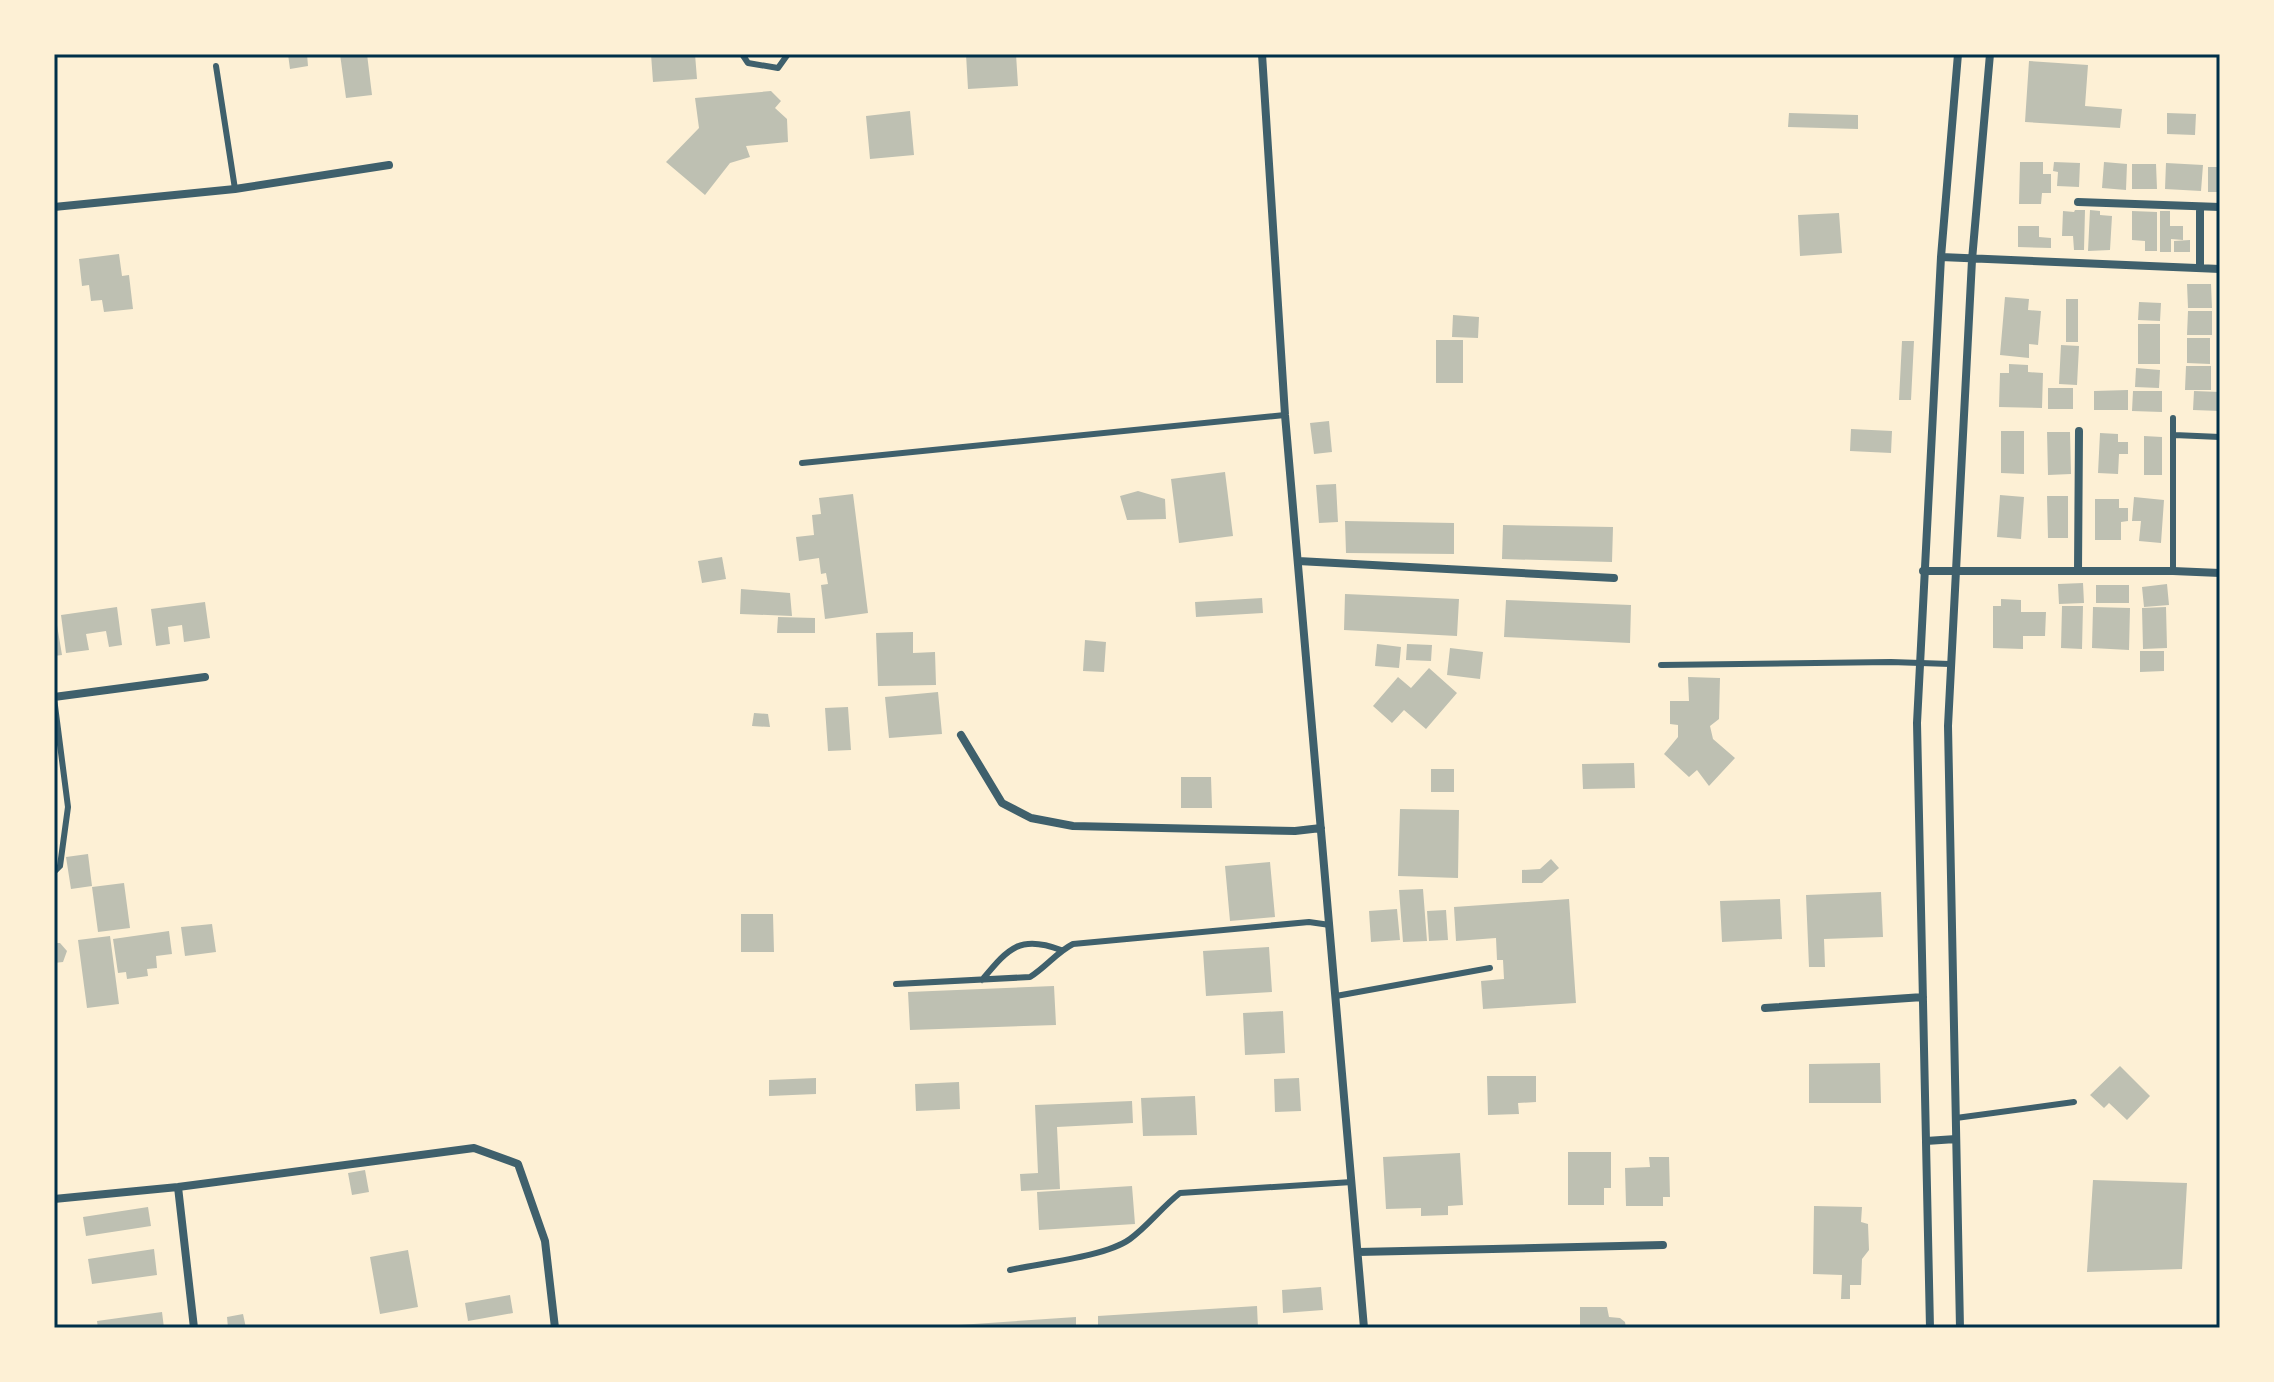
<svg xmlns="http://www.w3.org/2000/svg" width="2274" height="1382" font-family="'Space Grotesk',sans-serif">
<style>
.building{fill:#bec0b2}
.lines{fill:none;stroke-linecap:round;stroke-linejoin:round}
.service{stroke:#3f606c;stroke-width:6}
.minor{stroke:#3f606c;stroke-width:8}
.neatline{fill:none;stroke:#003049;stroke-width:3}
</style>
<rect width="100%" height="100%" fill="#fdf0d5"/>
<!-- building -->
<path class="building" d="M288,54h19l1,12 -18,3z
M340,54h27l5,41 -26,3z
M651,54h44l2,25 -44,3z
M966,54h50l2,32 -50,3z
M2029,61l59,4 -3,41 37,3 -2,19 -95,-6z
M771,91l10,10 -6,7 12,11 1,23 -42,4 4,11 -20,6 -25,32 -39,-33 33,-34 -4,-30z
M910,111l4,44 -44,4 -4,-43z
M1789,113l69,2v14l-70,-2z
M2167,113l29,1 -1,21 -28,-1z
M2020,162h23v12h8v19h-9l-1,11h-22z
M2054,162l26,1 -1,24 -22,-1 1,-14 -5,-1z
M2104,162l23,2 -1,26 -24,-2z
M2166,163l37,2 -2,26 -36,-2z
M2132,164h24l1,25h-25z
M2208,167h12v25h-12z
M2075,210h10l-1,40h-10l-1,-14h-11l1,-25 11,1z
M2090,210l10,1v4l12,1 -2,34 -22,1z
M2132,211l25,1v39h-12v-10l-13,-1z
M2160,211h10v15h13v14l-12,-1v13h-11z
M1839,213l3,40 -42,3 -2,-41z
M2018,226h21v11l12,1v10l-33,-1z
M2190,240v12h-16v-11z
M119,254l3,22 7,-1 4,34 -29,3 -2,-12 -11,1 -2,-16 -7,1 -3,-27z
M2187,284h24l1,24h-24z
M2005,297l24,2 -1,11 13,1 -3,34 -9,-1v14l-29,-3z
M2066,299h12v43h-12z
M2139,302l22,1 -1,18 -22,-1z
M2188,311h24v24h-25z
M1453,315l26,2 -1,21 -26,-1z
M2138,324h22v40h-22z
M2187,338h23v26l-23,-1z
M1436,340h27v43h-27z
M1902,341h12l-3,59h-12z
M2061,345l18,1 -2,39 -18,-1z
M2009,364l19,1v7l15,1 -1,35 -43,-1 1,-34h9z
M2186,366h25v24h-26z
M2136,368l24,2 -1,18 -24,-1z
M2048,388h25v21h-25z
M2128,390v20h-34v-19z
M2133,391h29v21l-30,-1z
M2194,391l26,1v19l-27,-1z
M1329,421l3,31 -18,2 -4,-31z
M1851,429l41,2 -1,22 -41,-2z
M2001,431h23v43l-23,-1z
M2047,432h23l1,42 -23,1z
M2100,433l18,1v8h10v12h-9l-1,20 -20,-1z
M2144,436l18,1v38h-18z
M1225,472l8,64 -54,7 -8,-64z
M1336,484l2,38 -19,1 -3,-38z
M1138,491l27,8 1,20 -39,1 -7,-24z
M853,494l15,119 -43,6 -4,-34 7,-1 -2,-11 -5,1 -2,-16 -20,3 -3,-24 18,-2 -2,-20 9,-1 -2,-16z
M2000,495l24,2 -3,42 -24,-2z
M2047,496h21v42h-20z
M2134,497l30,3 -3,43 -22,-2 2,-20h-9z
M2095,499h24v9h9v13l-7,1v18h-26z
M1345,521l109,2v31l-108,-1z
M1503,525l110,2 -1,35 -110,-3z
M722,557l4,22 -24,4 -4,-22z
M2083,583l1,20 -25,1 -1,-20z
M2167,584l2,21 -25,2 -2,-20z
M2096,585h33v18h-33z
M741,589l49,4 2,23 -52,-2z
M1345,594l114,5 -2,37 -113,-6z
M1262,598l1,15 -67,4 -1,-15z
M2001,599l20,1v12h25l-1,24h-22v13l-30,-1v-42h8z
M1506,600l125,5 -1,38 -126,-6z
M205,602l5,36 -26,4 -2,-17 -14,2 2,17 -14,2 -5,-37z
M2062,606h21l-1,43 -21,-1z
M54,607l8,48 -8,1z
M117,607l5,38 -13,2 -3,-16 -20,3 3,16 -23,3 -5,-38z
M2093,607l37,1 -1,42 -37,-2z
M2166,607l1,41 -24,1 -1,-41z
M778,617l37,1v15h-38z
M913,632v21l22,-1 1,33 -58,1 -2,-53z
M1085,640l21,2 -2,30 -21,-1z
M1377,644l24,3 -2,21 -24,-2z
M1407,644l25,1 -1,16 -25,-1z
M1450,648l33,4 -3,27 -33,-4z
M2140,651h24v20l-24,1z
M1429,668l28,25 -31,36 -22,-19 -12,13 -19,-17 25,-29 13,11z
M1688,677l32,1 -1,41 -9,7 3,13 22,19 -26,28 -12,-16 -8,7 -25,-23 14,-17v-12l-8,-1v-23h19z
M938,692l4,42 -53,4 -4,-41z
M848,707l3,43 -23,1 -3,-43z
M754,713l14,1 2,13 -18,-1z
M1634,763l1,25 -52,1 -1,-25z
M1431,769h23v23h-23z
M1181,777h30l1,31h-31z
M1400,809l59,1 -1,68 -60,-2z
M88,854l4,32 -21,3 -5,-32z
M1551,859l8,9 -17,15h-20v-13l18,-1z
M1270,862l5,55 -45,4 -5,-55z
M124,883l6,45 -32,4 -6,-45z
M1423,889l4,52 -24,1 -4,-52z
M1881,892l2,45 -59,2 1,28h-16l-3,-72z
M1569,899l7,104 -93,6 -2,-28 23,-2 -1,-19h-6l-1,-22 -40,3 -2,-34z
M1780,899l2,40 -60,3 -2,-41z
M1397,909l3,31 -29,2 -2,-31z
M1446,910l2,30 -19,1 -2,-30z
M741,914h32l1,38h-33z
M212,924l4,28 -31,4 -4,-29z
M169,931l3,23 -16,2 1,12 -10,1 1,7 -21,3 -1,-7 -8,1 -5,-34z
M110,936l9,68 -32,4 -9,-68z
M54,943h6l7,8 -4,11 -9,1z
M1269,947l3,45 -66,4 -3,-45z
M1054,986l2,39 -146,5 -2,-38z
M1283,1011l2,42 -40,2 -2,-42z
M1880,1063l1,40h-72v-39z
M2120,1066l30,30 -23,24 -18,-17 -5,5 -14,-13z
M1487,1076h49v26l-18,1 1,11 -31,1z
M816,1078v16l-47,2v-16z
M1299,1078l2,33 -26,1 -1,-33z
M959,1082l1,27 -44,2 -1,-27z
M1195,1096l2,39 -54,1 -2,-38z
M1132,1101l1,22 -76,4 3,62 -39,2 -1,-17 18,-1 -3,-68z
M1568,1152h43v36h-7v17h-36z
M1460,1153l3,52 -15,1v9l-27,1v-8l-35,1 -3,-52z
M1649,1157h20l1,40h-7v9h-37l-1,-38 25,-1z
M365,1170l4,22 -17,3 -4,-22z
M2093,1180l94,3 -5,86 -95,3z
M1132,1186l3,38 -96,6 -2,-38z
M1814,1206l48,1 -1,15 7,2 1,26 -7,9 -1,26h-11v14h-9l1,-24 -29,-1z
M148,1207l3,19 -65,10 -3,-19z
M154,1249l3,26 -65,9 -4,-25z
M408,1250l10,57 -38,7 -10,-57z
M1321,1287l2,23 -40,3 -1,-23z
M510,1295l3,18 -45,8 -3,-18z
M1257,1306l1,22h-160v-12z
M1580,1307h27l2,10 11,1 5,4 1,6h-46z
M162,1312l2,16h-66l-1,-7z
M243,1314l3,14h-18l-1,-11z
M1076,1317v11h-132v-2z"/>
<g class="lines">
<!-- service -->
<path class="service" d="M742,54l6,9 30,5 10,-14
M216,66l19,123
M2174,435l46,2
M802,463l483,-48
M2173,571v-153
M1661,665l230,-3 59,2
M54,698l14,109 -8,59 -6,6
M982,980c26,-31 37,-46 79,-30
M896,984l134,-7c16,-10 27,-25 43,-33l236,-22 21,3
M1336,996l154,-28
M1956,1118l118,-16
M1010,1270c31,-7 95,-13 120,-31 17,-12 32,-32 50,-46l172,-11"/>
<!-- minor -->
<path class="minor" d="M1262,54l23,361 79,913
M2078,202l142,5
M54,207l181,-18 154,-24
M1941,257l279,12
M2200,268v-61
M1298,561l316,17
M1923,571h250l47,2
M2078,571l1,-140
M54,697l151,-20
M961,735l41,68 29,15 42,8 222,5 26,-3
M1765,1008l158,-11
M1926,1141l30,-2
M178,1187l16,141
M54,1199l124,-12 296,-39 44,16 27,77 10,87
M1358,1252l305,-7
M1930,1328l-13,-605 24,-466 17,-203
M1960,1328l-12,-602 24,-466 18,-206"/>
</g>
<!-- border -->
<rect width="2274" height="1382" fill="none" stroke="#fdf0d5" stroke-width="112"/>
<rect x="56" y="56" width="2162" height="1270" class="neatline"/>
</svg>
